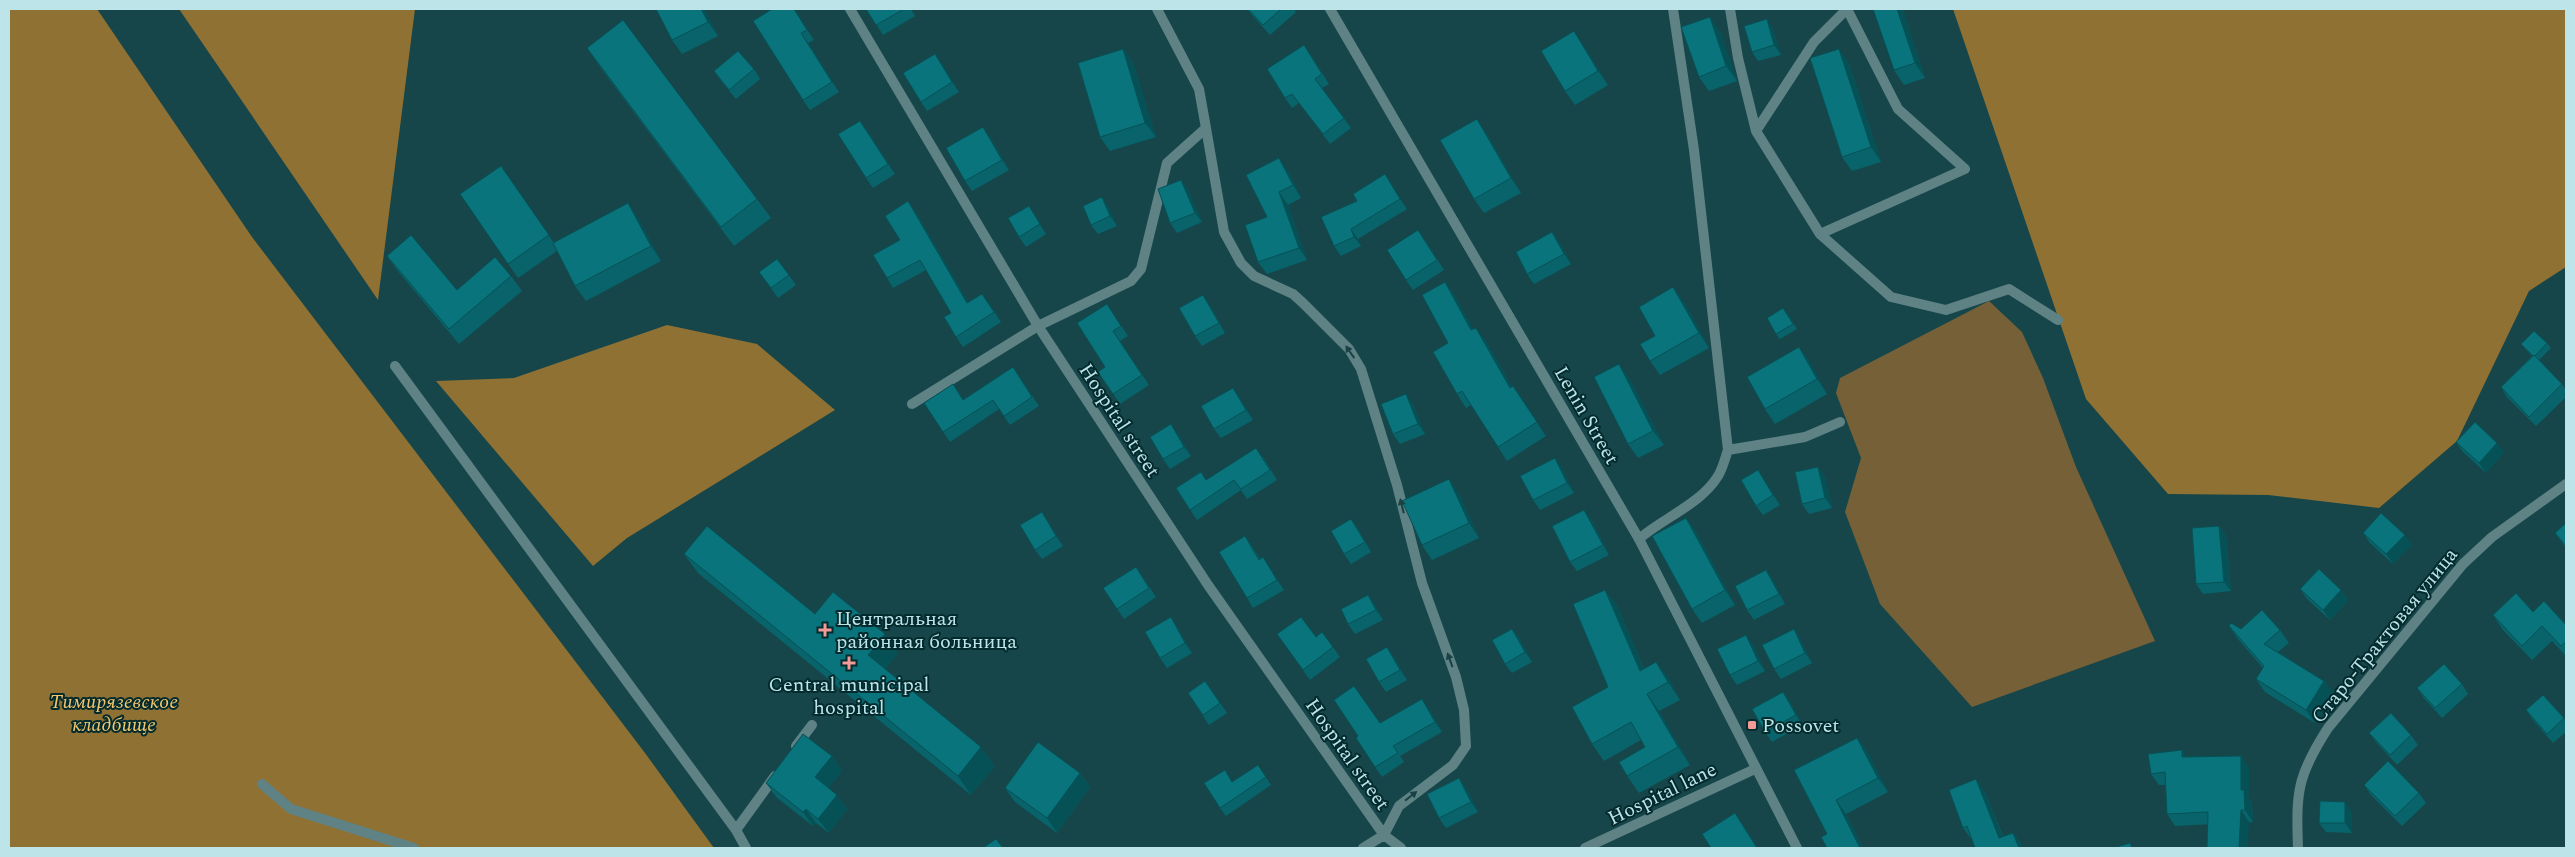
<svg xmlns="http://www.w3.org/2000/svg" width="2575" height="857" font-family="Spectral,serif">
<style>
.green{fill:#756037}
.forest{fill:#8f7133}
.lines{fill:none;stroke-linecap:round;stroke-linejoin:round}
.minor{stroke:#5f8285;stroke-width:10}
.tertiary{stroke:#5f8285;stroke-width:10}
.wall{fill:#08646a}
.shaded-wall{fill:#065156}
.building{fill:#09747b;stroke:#065156}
.oneway{fill:#1a4144}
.poi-dot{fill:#f59b97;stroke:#032b2e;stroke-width:2}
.labels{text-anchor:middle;stroke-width:4;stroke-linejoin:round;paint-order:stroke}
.street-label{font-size:20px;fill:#bde5e9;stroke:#032b2e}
.poi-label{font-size:20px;fill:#bde5e9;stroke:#032b2e;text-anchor:start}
.park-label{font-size:20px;font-style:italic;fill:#f3c66e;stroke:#032b2e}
</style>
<rect width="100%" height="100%" fill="#16464a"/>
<!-- green -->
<path class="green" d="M1989,301l33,31 21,46 33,89 79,174 -183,66 -92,-103 -35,-92 16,-54 -25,-65 4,-15z"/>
<!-- forest -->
<path class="forest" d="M9,9h88l155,228 393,516 69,95h-705z
M179,9h236l-37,291z
M1953,9h613v258l-37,24 -72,150 -78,67 -111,-13 -100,-1 -82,-95z
M667,325l90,19 78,66 -208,128 -34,28 -157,-185 78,-3z"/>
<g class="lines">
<!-- minor -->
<path class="minor" d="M850,9l188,317 170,259 176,250 17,13
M1673,9l21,141 34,300
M1730,9l8,49 18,73 64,103 145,-65 -67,-60 -51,-100
M1206,128l18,104 17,31 13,13 39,18 10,9 46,46 12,20 36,116 25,98 34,94 8,33 2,36 -13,19 -54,41 -15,29 -21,13
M1756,131l58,-89 33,-33
M1820,234l71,63 55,13 63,-21 49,31
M395,366l341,464
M912,404l126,-78 93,-45 10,-12 26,-106 39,-35 -7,-39 -42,-80
M1639,539c24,-21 62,-35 79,-63 5,-8 7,-18 10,-26l77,-13 35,-15
M796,746l16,-21
M262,784l29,25 123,39
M746,848l-10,-18 39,-54
M1585,848l170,-79
M2298,848c-2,-56 -1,-72 30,-120l135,-164 29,-27 74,-53"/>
<!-- tertiary -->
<path class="tertiary" d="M1330,9l309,530 158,309"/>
</g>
<!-- wall -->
<path class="wall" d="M704,9l14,27 -36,18 -10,-14z
M772,9h22l20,31 -6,3 31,49 -29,18 -7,-10z
M866,9h45l4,7 -32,19z
M1247,9h47l2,3 -26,23 -18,-20z
M1903,10l22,68 -21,7 -10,-15z
M1773,29l8,26 -23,6 -6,-9z
M1720,31l17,50 -28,10 -10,-14z
M1584,46l24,39 -33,20 -10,-14z
M587,48l170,151 14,19 -37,28 -134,-179z
M1123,49l10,14 23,74 -46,14 -10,-14z
M935,54l24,38 -32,19 -6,-9z
M1311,55l18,29 -7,4 29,40 -21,16 -31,-41 -7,5 -7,-10z
M1849,63l32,99 -29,9 -10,-14z
M754,69l6,10 -24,20 -15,-18 -7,-10z
M867,130l28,44 -22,14 -7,-10z
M1487,134l34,59 -37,20 -10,-14z
M990,137l19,33 -37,21 -7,-10z
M501,166l53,77 74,-40 10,15 23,43 -75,40 -11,-15 -18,-35 -39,27 -58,-84z
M1288,171l13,27 -13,7 19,55 -40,14 -9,-12 9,-45z
M1385,174l22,35 -49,30 3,7 -20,10 -7,-10 23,-45z
M1181,180l7,10 14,32 -25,11 -7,-10z
M908,201l7,10 53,91 21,1 12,19 -38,25 -7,-10 -5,-24 -25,-43 -33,18 -6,-10 13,-38z
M1029,206l17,28 -20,13 -7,-10z
M1108,207l9,19 -19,8 -7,-9z
M1425,240l19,30 -31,20 -7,-10z
M1559,242l12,22 -37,20 -7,-10z
M387,256l70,34 54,-14 11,15 -63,53 -62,-74z
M777,259l19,26 -18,13 -19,-26z
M1445,282l10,14 18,33 13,12 26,46 1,-1 33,50 -39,25 -36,-56 -5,3 -9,-14 -9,-51z
M1684,302l25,46 -49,27 -10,-14 5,-25z
M1107,304l21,32 -8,5 29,44 -29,19 -22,-32 7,-5z
M1210,305l15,28 -23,13 -7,-10z
M1787,313l10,16 -17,10 -4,-5z
M2547,343l4,5 -12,12 23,24 4,6v7l-30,29 -29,-29 -6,-10 31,-31 -7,-7 -4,-5z
M1799,347l10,14 18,33 -52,30 -10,-15z
M1013,367l26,39 -29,19 -11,-16 -49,33 -26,-39 40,-3z
M1629,378l35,67 -26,13 -10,-14z
M1233,388l7,10 13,22 -32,18 -7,-9z
M1413,404l12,30 -25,10 -7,-10z
M1178,434l13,22 -21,13 -7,-10z
M2456,442l41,1 7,10 -18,20 -23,-21z
M1263,457l14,23 -30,19 -6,-9 -44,30 -21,-32 30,-8z
M1818,467l7,10 7,31 -23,6 -7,-10z
M1562,468l12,25 -34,17 -7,-10z
M1758,470l22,35 -17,10 -7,-9z
M1459,494l20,44 -47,22 -10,-15z
M1042,512l21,34 -21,13 -7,-9z
M1686,518l10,14 39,73 -33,18 -10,-14z
M1351,519l7,10 13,23 -20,12 -7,-10z
M1591,519l18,36 -32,16 -7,-9z
M2566,523v25l-11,-15z
M2219,526l7,10 5,55 -28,3 -7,-10z
M2363,533l49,11 -19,20 -23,-21z
M1245,536l15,23 3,-2 21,33 -31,18 -6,-10z
M684,554l214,99 -13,16 110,97 -24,29 -273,-222z
M1136,567l20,30 -32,22 -21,-31z
M1766,570l7,10 12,24 -31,16 -7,-10z
M2300,589l41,1 7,10 -18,20 -23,-21z
M1605,590l13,17 26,62 12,-7 13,17 11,21 -21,11 31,54 -51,28 -12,-17 18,-29 -4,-7 -37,21 -12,-17 16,-57z
M1368,595l7,10 8,15 -28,14 -7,-10z
M2533,612l33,13v31l-14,-15 -20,19 -29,-30 -10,-15z
M1171,617l6,10 15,26 -25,15 -7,-10z
M2229,626l12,3 39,1 9,13 -11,9 46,29 10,13 -19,29 -50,-31 -9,-13 7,-11 -25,-29z
M1512,629l7,9 13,24 -20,11 -7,-9z
M1794,629l6,10 12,24 -31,16 -7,-10z
M1322,632l18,25 -30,23 -33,-46 39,3z
M1746,635l7,10 12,26 -28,14 -7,-10z
M1394,657l13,23 -21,12 -7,-10z
M1205,681l22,32 -18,12 -21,-32z
M2462,684l6,10 -26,24 -18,-20 -7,-10z
M1783,692l7,10 12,23 -30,17 -7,-10z
M1429,709l13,23 -42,24 4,6 -22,15 -7,-10 5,-44z
M2526,710l38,8 2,4v10l-13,11 -20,-23z
M2369,733l42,2 7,10 -21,20 -21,-23z
M1857,738l10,13 21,41 -42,22 17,34h-36v-14l-33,-64z
M2182,750l4,7 55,-1 8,12v30l3,4 1,20 -78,4 -8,-12 -2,-29h-6l-8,-11z
M832,756l10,15 -14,17 9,7 10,14 -18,24 -13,-10 -3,3 -37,-29 -10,-14z
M1258,765l13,20 -45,31 -6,-8 12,-26z
M1080,773l10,14 -33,46 -42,-31 -10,-14z
M2364,785l55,8 7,10 -24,23 -31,-31z
M1466,788l12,24 -32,16 -7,-10z
M1985,792l18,44 10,-3 9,12 1,3h-48l-3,-8 -9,-12z
M2352,812v21l-26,-1 -7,-9z"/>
<!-- shaded-wall -->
<path class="shaded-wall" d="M701,9h3l14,27 -10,-14z
M1897,9h5l1,1 22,68 -10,-15z
M1710,17l10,14 17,50 -11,-15z
M1767,19l6,10 8,26 -7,-10z
M1574,31l10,15 24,39 -10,-14z
M801,33l7,10 31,49 -7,-10z
M1123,49l10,14 23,74 -11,-14z
M1839,49l10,14 32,99 -10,-15z
M935,54l7,9 17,29 -7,-10z
M1477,119l10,15 34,59 -10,-15z
M860,121l7,9 28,44 -7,-10z
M983,127l7,10 19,33 -7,-10z
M1279,158l9,13 13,27 -8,-13z
M1385,174l7,10 15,25 -7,-10z
M1181,180l7,10 14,32 -7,-9z
M1279,192l9,13 19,55 -8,-12z
M1102,197l6,10 9,19 -7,-10z
M908,201l7,10 59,101 -7,-9z
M628,203l10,15 23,43 -10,-15z
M1029,206l7,10 10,18 -6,-10z
M1351,229l7,10 3,7 -7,-9z
M1552,232l7,10 12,22 -7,-10z
M1445,282l10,14 26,48 -10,-14z
M1673,287l11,15 25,46 -10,-15z
M982,294l7,9 12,19 -7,-10z
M1203,295l7,10 15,28 -6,-10z
M1476,328l10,13 34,60 -10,-13z
M1799,347l10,14 18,33 -10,-15z
M1619,364l10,14 35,67 -11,-14z
M1513,386l10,13 23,37 -9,-14z
M1233,388l7,10 13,22 -7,-10z
M1406,394l7,10 12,30 -7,-10z
M1171,424l7,10 13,22 -7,-9z
M2497,443l7,10 -18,20 -7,-10z
M1555,458l7,10 12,25 -7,-10z
M1818,467l7,10 7,31 -7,-10z
M1758,470l7,10 15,25 -7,-10z
M1449,479l10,15 20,44 -10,-15z
M1584,510l7,9 18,36 -6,-10z
M1042,512l6,10 15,24 -7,-10z
M1686,518l10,14 39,73 -10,-15z
M2219,526l7,10 5,55 -7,-9z
M2405,535l7,9 -19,20 -7,-10z
M1263,557l7,10 14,23 -7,-10z
M1766,570l7,10 12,24 -6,-10z
M1605,590l13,17 34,82 -12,-18z
M2341,590l7,10 -18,20 -7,-10z
M1368,595l7,10 8,15 -7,-10z
M1171,617l6,10 15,26 -7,-10z
M1512,629l7,9 13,24 -7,-10z
M1794,629l6,10 12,24 -7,-10z
M885,634l13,19 -17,21 -13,-19z
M1746,635l7,10 12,26 -7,-10z
M1387,647l7,10 13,23 -7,-10z
M1656,662l13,17 11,21 -12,-18z
M2324,681l10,13 -19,29 -9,-13z
M1783,692l7,10 12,23 -6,-10z
M1647,694l12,17 31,54 -12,-18z
M1422,699l7,10 13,23 -7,-10z
M1857,738l10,13 21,41 -10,-14z
M981,747l14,19 -24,29 -13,-19z
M2182,750l8,12 -8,-5z
M832,756l10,15 -17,21 -10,-15z
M2241,756l8,12v30l3,4 1,20 -8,-12 -4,-20z
M1080,773l10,14 -33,46 -10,-15z
M1459,778l7,10 12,24 -7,-10z
M1976,779l9,13 22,56 -8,-10z
M837,795l10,14 -18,24 -11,-14z
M1836,800l10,14 17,34h-3z
M2345,802l7,10v21l-7,-10z
M806,809l10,14 -3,3 -10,-14z
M2241,810l8,12 -1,26h-9z
M1735,813l10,15 13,20h-1z
M2013,833l9,12 1,3h-4z"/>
<!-- building -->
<path class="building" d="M656,9h45l7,13 -36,18z
M772,9h22l13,21 -6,3 31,49 -29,18 -50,-79z
M866,9h38l-28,16z
M1248,9h33l-18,16z
M1873,9h24l18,54 -21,7z
M1710,17l16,49 -27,11 -18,-50z
M1767,19l7,26 -22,7 -8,-26z
M623,20l134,179 -36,28 -134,-179z
M1574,31l24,40 -33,20 -24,-40z
M1304,45l18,29 -7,5 29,39 -21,16 -31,-40 -7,4 -18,-29z
M1123,49l22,74 -45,14 -22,-74z
M1839,49l32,98 -29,10 -32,-99z
M738,51l16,18 -25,21 -15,-19z
M935,54l17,28 -31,20 -18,-29z
M1477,119l34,59 -37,21 -34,-59z
M860,121l28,43 -22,14 -28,-44z
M983,127l19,33 -37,21 -19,-33z
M1279,158l14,27 -14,7 20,56 -41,14 -13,-37 22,-8 -21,-42z
M501,166l48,69 -41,29 -48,-70z
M1385,174l15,25 -49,30 3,8 -20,9 -13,-29 36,-16 -4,-7z
M1181,180l14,33 -25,10 -12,-34z
M1102,197l8,19 -19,9 -8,-19z
M908,201l59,102 15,-9 12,18 -38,25 -12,-20 7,-4 -31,-53 -33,18 -14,-23 27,-15 -15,-24z
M628,203l23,43 -76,40 -22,-43z
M1029,206l11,18 -21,13 -11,-19z
M1418,230l19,30 -31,20 -19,-30z
M1552,232l12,22 -37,20 -11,-22z
M411,235l46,55 38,-33 16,19 -62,53 -62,-73z
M777,259l12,16 -18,13 -12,-16z
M1445,282l26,48 5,-2 34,60 3,-2 24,36 -39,25 -36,-56 -5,3 -24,-42 15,-9 -26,-48z
M1673,287l26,46 -49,28 -10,-17 15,-8 -16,-29z
M1203,295l16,28 -24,13 -16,-28z
M1107,304l14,22 -8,5 29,44 -29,19 -15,-22 7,-5 -28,-44z
M1783,308l10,16 -17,10 -9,-16z
M2534,331l13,12 -12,13 -1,-1 -1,1 -12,-12z
M1799,347l18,32 -52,30 -18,-32z
M2534,355l28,29 -33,33 -28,-30z
M1619,364l34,67 -25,13 -34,-67z
M1013,367l19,30 -28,19 -11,-16 -50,32 -19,-29 29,-19 10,16z
M1233,388l13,22 -32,19 -13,-23z
M1406,394l12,30 -25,10 -12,-30z
M2475,422l22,21 -18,20 -23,-21z
M1171,424l13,23 -21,12 -13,-22z
M1256,448l14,22 -29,19 -7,-9 -44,30 -14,-22 25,-16 5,8z
M1555,458l12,25 -34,17 -13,-24z
M1818,467l7,31 -23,6 -7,-32z
M1758,470l15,25 -17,11 -15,-26z
M1449,479l20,44 -47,22 -20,-44z
M1584,510l19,35 -33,17 -18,-36z
M1042,512l14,24 -21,14 -15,-25z
M2381,513l24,22 -19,19 -23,-21z
M1686,518l39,72 -33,19 -40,-73z
M1351,519l14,23 -21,12 -13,-23z
M2566,523v23l-11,-13z
M707,526l108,88 18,-22 52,42 -17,21 113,92 -23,29 -274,-222z
M2219,526l5,56 -28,2 -4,-56z
M1245,536l14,24 4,-3 14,23 -30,18 -28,-46z
M1136,567l13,21 -32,21 -14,-21z
M2319,569l22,21 -18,20 -23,-21z
M1766,570l13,24 -32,16 -12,-24z
M1605,590l35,81 16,-9 12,20 -21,12 31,53 -51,29 -8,-14 26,-15 -14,-25 -39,22 -20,-37 36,-20 -35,-83z
M2516,593l17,19 11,-11 22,24v16l-5,5 -19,-20 -20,20 -29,-31z
M1368,595l8,15 -28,14 -7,-15z
M2262,610l18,20 -16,14 60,37 -18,29 -50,-31 8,-13 -35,-40 2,-3 10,6z
M1171,617l14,26 -25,15 -15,-26z
M1301,617l15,20 6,-5 11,15 -30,23 -26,-36z
M1512,629l13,23 -20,12 -13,-24z
M1794,629l11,24 -31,16 -12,-24z
M1746,635l12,26 -28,14 -13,-26z
M1387,647l13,23 -21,12 -13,-23z
M2444,664l18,20 -27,24 -18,-20z
M1205,681l15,22 -17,12 -15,-22z
M1354,686l26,37 42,-24 13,23 -42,24 5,7 -23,14 -19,-29 2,-2 -24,-36z
M1783,692l13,23 -31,17 -13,-23z
M2543,695l21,23 -17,16 -21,-24z
M2391,713l20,22 -21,20 -21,-22z
M803,734l29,22 -17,21 22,18 -19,24 -12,-10 -3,3 -37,-29z
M1857,738l21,40 -42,22 24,48h-33l-6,-11 6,-3 -33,-64z
M1038,742l42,31 -33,45 -42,-30z
M2182,750v7l59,-1v34h3l1,20h-4l-2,38h-32l1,-36 -41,2 -2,-42 -14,2 -3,-20z
M2388,761l31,32 -24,23 -31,-31z
M1258,765l8,12 -46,31 -16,-25 21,-13 7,12z
M1459,778l12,24 -32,16 -12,-24z
M1976,779l23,59 14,-5 6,15h-44l-8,-22 -4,2 -14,-38z
M2320,801l25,1v21h-26z
M1735,813l22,35h-46l-9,-14z
M996,839l7,9h-20z
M2130,843l2,5h-19z"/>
<!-- one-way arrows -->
<defs><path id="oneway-solid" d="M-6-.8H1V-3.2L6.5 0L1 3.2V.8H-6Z" transform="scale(1.25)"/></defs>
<g class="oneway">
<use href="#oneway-solid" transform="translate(1350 352) rotate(-125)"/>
<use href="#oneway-solid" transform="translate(1402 506) rotate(-104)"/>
<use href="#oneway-solid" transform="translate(1450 660) rotate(-110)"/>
<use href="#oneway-solid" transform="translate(1411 796) rotate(-38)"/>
</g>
<!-- markers -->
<g class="poi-dot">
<path d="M822.5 622.5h5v5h5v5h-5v5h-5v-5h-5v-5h5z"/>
<path d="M846.5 655.5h5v5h5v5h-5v5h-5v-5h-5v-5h5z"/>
<rect x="1747" y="720" width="10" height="10" rx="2.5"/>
</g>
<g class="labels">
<!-- street labels -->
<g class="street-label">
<text transform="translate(1587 415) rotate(60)" y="7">Lenin Street</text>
<text transform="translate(1120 420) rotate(57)" y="7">Hospital street</text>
<text transform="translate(2384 635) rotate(-51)" y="7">Старо-Трактовая улица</text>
<text transform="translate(1348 754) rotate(55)" y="7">Hospital street</text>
<text transform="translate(1662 793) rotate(-26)" y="7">Hospital lane</text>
</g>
<!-- poi labels -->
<g class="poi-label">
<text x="836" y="625">Центральная<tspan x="836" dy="23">районная больница</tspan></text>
<text x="849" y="691" text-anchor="middle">Central municipal<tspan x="849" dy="23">hospital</tspan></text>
<text x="1762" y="732">Possovet</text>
</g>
<!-- park labels -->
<g class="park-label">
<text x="114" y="708">Тимирязевское<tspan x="114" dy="23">кладбище</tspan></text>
</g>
</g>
<!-- border -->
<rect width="2575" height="857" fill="none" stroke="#bde5e9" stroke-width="20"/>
</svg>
